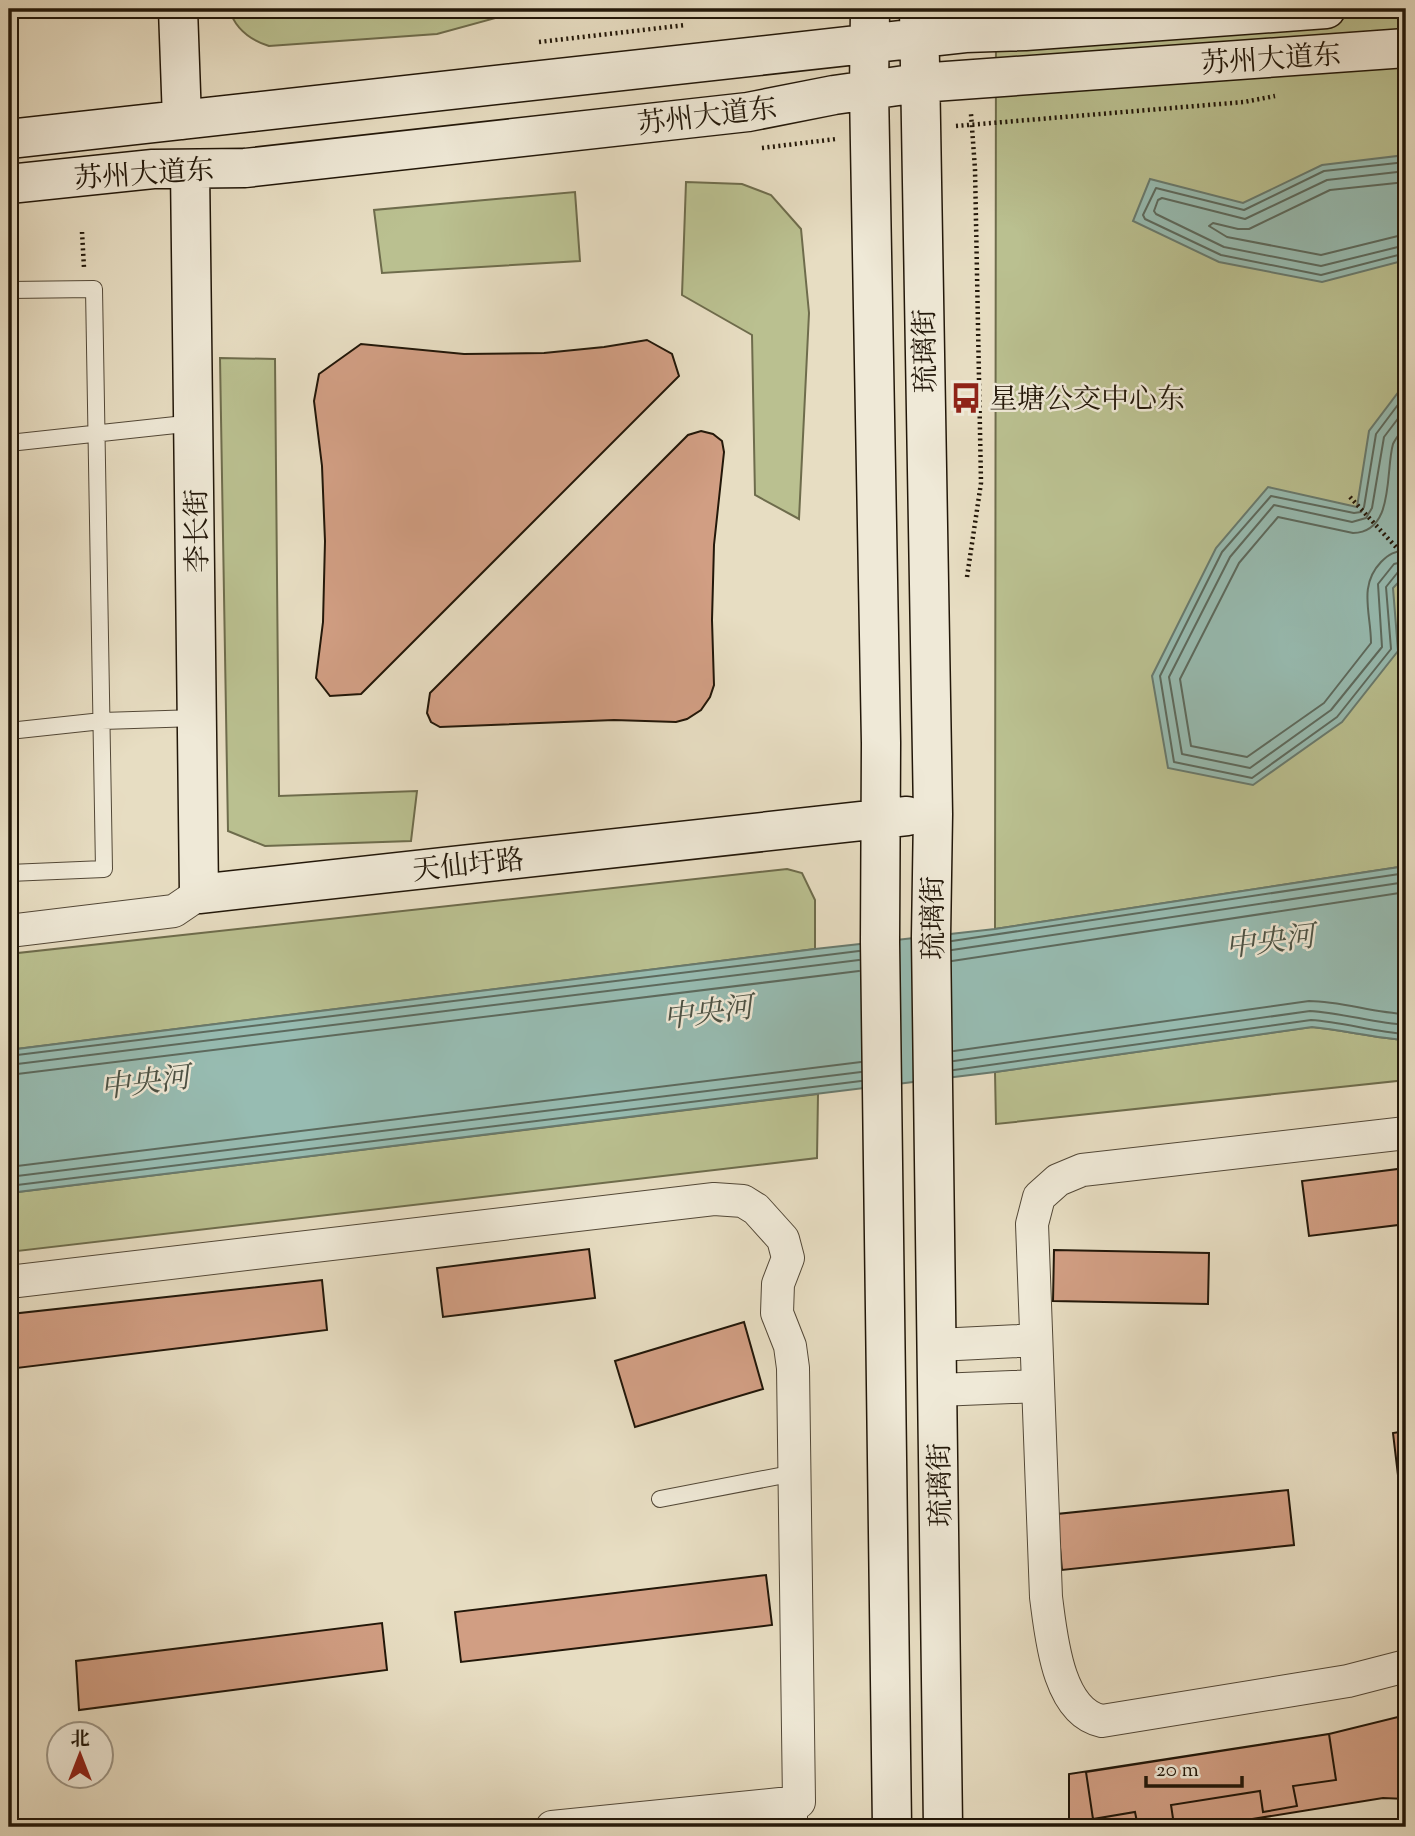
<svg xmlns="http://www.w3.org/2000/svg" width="1415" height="1836" font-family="'Sorts Mill Goudy','Noto Serif SC',serif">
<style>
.green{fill:#bac090;stroke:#6e6c4c;stroke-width:2}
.water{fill:#97bcb2;stroke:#687a6e;stroke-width:2}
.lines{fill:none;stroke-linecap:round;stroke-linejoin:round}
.shore{stroke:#5c6a5e;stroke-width:2}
.building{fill:#d19e83;stroke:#221709;stroke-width:2}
.lane-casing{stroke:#534837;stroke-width:18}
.street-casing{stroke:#534837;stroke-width:34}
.secondary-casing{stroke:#221709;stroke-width:41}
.path{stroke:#221709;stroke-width:4.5;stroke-dasharray:2 3.5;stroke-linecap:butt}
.lane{stroke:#efe9d7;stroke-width:16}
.street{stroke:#efe9d7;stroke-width:32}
.secondary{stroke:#efe9d7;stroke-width:38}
.labels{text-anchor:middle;stroke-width:5;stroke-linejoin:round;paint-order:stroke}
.street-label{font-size:28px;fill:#221709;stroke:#efe9d7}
.poi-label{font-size:28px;fill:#221709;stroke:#efe9d7;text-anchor:start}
.water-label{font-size:30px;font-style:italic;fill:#4b5144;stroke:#efe9d7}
</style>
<rect width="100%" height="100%" fill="#e7ddc2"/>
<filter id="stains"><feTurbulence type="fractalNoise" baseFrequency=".00286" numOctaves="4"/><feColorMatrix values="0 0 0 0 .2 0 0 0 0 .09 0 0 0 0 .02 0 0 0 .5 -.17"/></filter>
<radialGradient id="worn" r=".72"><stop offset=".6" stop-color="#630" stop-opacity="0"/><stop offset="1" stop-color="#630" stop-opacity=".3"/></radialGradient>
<!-- green -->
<path class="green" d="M229,9h299l-91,25 -168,12c-19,-6 -34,-18 -40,-37z
M996,9h410v857l-411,63z
M686,182l56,2 29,11 30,34 8,84 -10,206 -44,-24 -3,-160 -70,-40z
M575,192l5,69 -198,12 -8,-63z
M220,358l55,1 4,437 138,-5 -6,50 -146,5 -37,-15z
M787,869l15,4 13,27v49l-806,101v-96z
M1312,1027c32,3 62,11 94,13v40l-410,44 -1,-52z
M818,1094l-1,64 -808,94v-59z"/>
<!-- water -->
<path class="water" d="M1406,155v105l-84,22 -103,-20 -86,-41 17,-42 93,24 79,-38z
M1406,382v192l-13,14 5,63 -56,71 -89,63 -85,-17 -16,-92 64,-128 52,-61 89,20 12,-76z
M1406,866v174c-32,-2 -62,-10 -94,-13l-317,45 -986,121v-143l806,-101 180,-20z"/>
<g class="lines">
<!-- shore -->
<path class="shore" d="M1406,162l-82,9 -80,39 -88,-22 -13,27 2,4 76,36 100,20 85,-22
M1406,171l-79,9 -82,39 -83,-21 -4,2 -4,11 2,3 68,33 97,19 85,-21
M1406,182l-76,8 -81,39h-11l-25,-6 -4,3 18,11 94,18 85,-21
M1406,394l-30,40 -12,73 -3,5 -7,1 -83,-17 -49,56 -62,124 14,86 78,16 85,-61 54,-68 -5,-62 12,-15 8,-2
M1406,408l-22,29 -12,71 -6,10 -14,4 -78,-17 -44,52 -61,120 13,77 68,14 81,-58 51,-63 -4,-63 16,-20 12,-3
M1406,425c-4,6 -10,12 -13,19 -8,28 2,88 -40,89l-75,-16 -39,46 -59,116 11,67 56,11 77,-54 47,-60c0,-30 -13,-57 10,-81 8,-8 14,-11 25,-12
M952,941l454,-68
M952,950l454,-68
M952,961l454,-69
M954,1051l355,-50c33,0 64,12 97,13
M9,1056l850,-105
M954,1061l356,-50c33,2 64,12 96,14
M9,1065l850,-105
M954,1070l357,-50c32,2 63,12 95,14
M9,1075l850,-104
M9,1167l852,-105
M9,1177l852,-105
M9,1186l852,-105"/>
</g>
<!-- building -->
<path class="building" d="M647,340l25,14 7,22 -318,318 -31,2 -14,-18 7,-56 2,-81 -3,-75 -8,-65 5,-27 42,-30 103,10 80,-1 60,-6z
M701,431l12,3 9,7 2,11 -10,93 -2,75 2,65 -4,12 -9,13 -14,9 -11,3 -62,-2 -174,7 -9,-5 -4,-9 3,-20 258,-258z
M1406,1168v56l-97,12 -7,-55z
M589,1249l6,49 -152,19 -6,-49z
M1054,1250l155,3 -1,51 -155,-3z
M322,1280l5,50 -310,38 -6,-54z
M744,1322l19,67 -128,38 -20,-66z
M1406,1431v60l-6,1 -7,-59z
M1288,1490l6,55 -232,25 -5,-56z
M766,1575l6,50 -311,37 -6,-50z
M382,1623l5,47 -308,40 -3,-49z
M9,1660l2,1 -2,46z
M1406,1715v84l-23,-1 -180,29h-134v-53l260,-40z
M1329,1734l7,46 -43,6 4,20 -34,6 -3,-21 -89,14 3,20 -36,2 -3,-15 -42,7 -7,-47z"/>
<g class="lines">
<defs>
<path id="lane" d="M9,290l85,-1 10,580 -95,4
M9,443l185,-20
M9,731l93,-10 95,-3
M660,1499l135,-26
M799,1802v25"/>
<path id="street" d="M9,931l165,-20 25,-17
M1406,1133l-324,37 -24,10 -19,17 -7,27 14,373c5,37 11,115 56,124l246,-40 58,-15
M9,1282l705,-83 29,2 13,8 27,30 5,19 -10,26 -1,29 13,33 3,22 6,434 -247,25
M937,1345l99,-5
M938,1390l100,-4"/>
<path id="secondary" d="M178,9l4,111
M870,9l-1,81 12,653 -1,199 12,885
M919,9l14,805 -2,123 12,890
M9,139l956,-106 60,-2 301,-22
M190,169l9,725 708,-78
M9,184l144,-15 92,-1 503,-56 86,-17 85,-12 487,-35"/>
</defs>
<!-- lane casing -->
<use href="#lane" class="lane-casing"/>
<!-- street casing -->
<use href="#street" class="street-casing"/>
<!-- secondary casing -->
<use href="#secondary" class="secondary-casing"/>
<!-- path -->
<path class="path" d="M772,16l33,-7
M539,42l147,-17
M956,126l288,-24 31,-6
M762,148l74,-9
M82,232l2,36
M1350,497l56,61
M967,577l14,-94 -6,-314 -4,-55"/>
<!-- lane -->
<use href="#lane" class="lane"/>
<!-- street -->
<use href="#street" class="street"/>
<!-- secondary -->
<use href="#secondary" class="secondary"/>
</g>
<!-- icons -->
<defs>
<symbol id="bus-bare" viewBox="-9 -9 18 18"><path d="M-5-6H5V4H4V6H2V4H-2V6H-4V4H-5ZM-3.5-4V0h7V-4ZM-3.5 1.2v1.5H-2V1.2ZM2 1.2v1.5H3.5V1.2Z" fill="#8f2418" stroke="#efe9d7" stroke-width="2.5" paint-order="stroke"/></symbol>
</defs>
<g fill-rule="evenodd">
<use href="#bus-bare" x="944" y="376" width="44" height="44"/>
</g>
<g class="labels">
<!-- street labels -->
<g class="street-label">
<text transform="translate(1271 58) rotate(-4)" y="10">苏州大道东</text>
<text transform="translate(707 115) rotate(-7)" y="10">苏州大道东</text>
<text transform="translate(144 173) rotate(-4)" y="10">苏州大道东</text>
<text transform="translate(924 351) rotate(-91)" y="10">琉璃街</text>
<text transform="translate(196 531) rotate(-91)" y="10">李长街</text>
<text transform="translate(468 864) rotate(-6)" y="10">天仙圩路</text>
<text transform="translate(932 918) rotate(-90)" y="10">琉璃街</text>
<text transform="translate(939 1485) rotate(-91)" y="10">琉璃街</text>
</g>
<!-- poi labels -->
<g class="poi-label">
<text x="989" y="408">星塘公交中心东</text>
</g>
<!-- water labels -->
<g class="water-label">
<text transform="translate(1270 941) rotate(-7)" y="10">中央河</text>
<text transform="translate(708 1012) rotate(-7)" y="10">中央河</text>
<text transform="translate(145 1082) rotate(-7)" y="10">中央河</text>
</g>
</g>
<!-- margin -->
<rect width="1415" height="1836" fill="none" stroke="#e7ddc2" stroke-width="35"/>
<rect x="10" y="10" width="1394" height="1815" fill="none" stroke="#221709" stroke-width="3.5"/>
<rect x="18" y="18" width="1380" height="1801" fill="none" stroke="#221709" stroke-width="2"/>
<!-- north arrow -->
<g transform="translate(80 1755)"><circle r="33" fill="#efe9d7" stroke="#9d9585" stroke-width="2"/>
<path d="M0-5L12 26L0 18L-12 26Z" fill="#8f2418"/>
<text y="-10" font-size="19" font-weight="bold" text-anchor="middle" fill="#221709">北</text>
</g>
<!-- scale -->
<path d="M1146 1776v10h96v-10" fill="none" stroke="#221709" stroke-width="3.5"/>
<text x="1156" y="1776" font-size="21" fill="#221709" stroke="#efe9d7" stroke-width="5" paint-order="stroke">20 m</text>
<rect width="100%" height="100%" filter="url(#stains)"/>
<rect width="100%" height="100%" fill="url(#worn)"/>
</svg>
